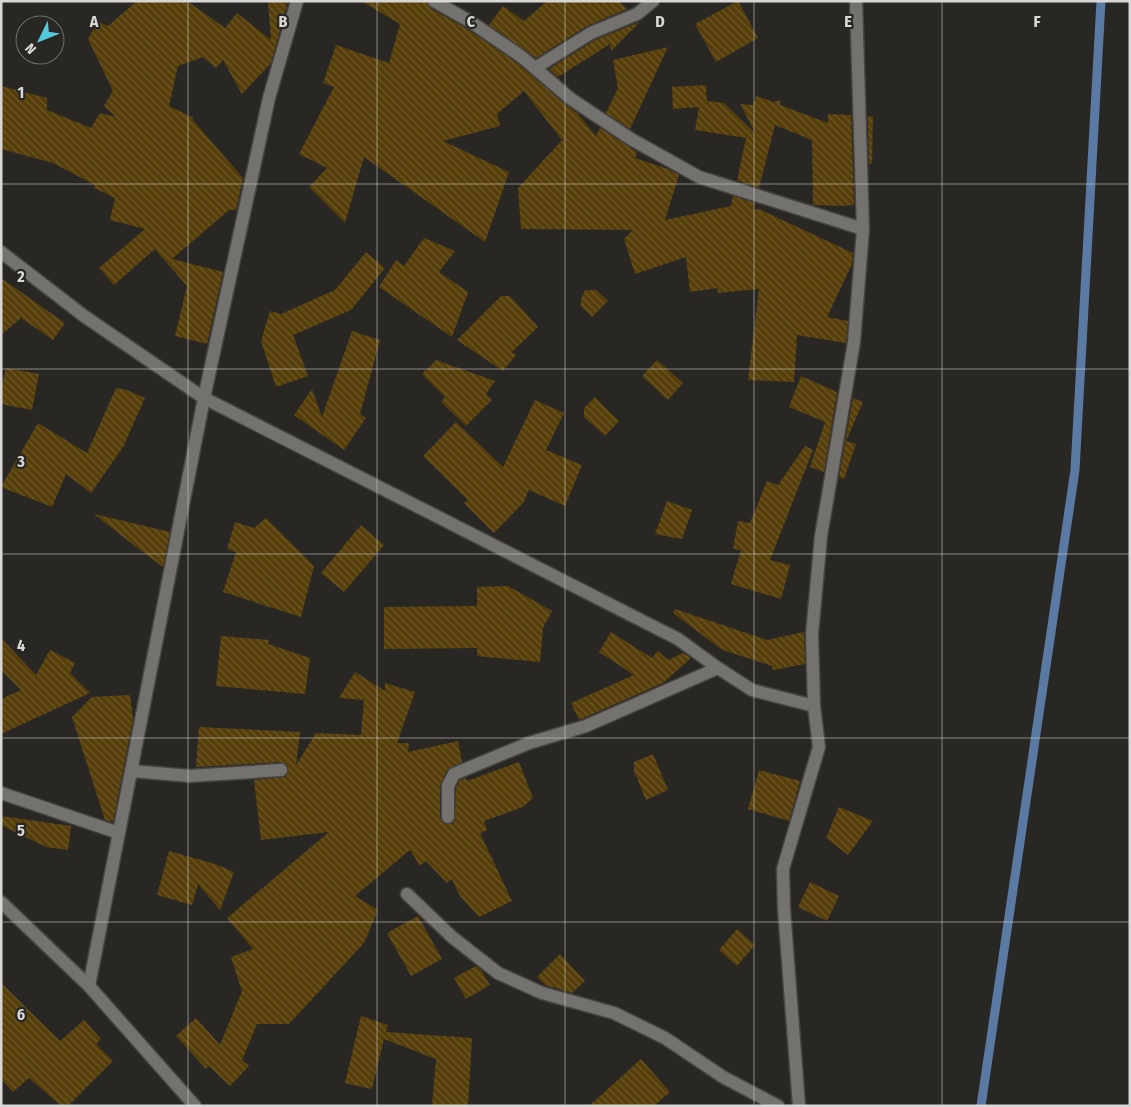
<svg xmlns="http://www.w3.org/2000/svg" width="1131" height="1107" font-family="'Fira Sans Condensed',sans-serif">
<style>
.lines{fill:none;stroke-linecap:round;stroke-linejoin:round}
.stream{stroke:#5b7aa3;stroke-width:9}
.building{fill:url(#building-back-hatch)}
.minor-casing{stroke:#464442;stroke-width:15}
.minor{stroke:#73726e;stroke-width:12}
.grid{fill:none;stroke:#d9d8d6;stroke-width:1;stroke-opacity:0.55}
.grid-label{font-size:16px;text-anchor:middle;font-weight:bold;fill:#d9d8d6;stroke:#292724;stroke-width:4.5;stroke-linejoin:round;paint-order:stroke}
</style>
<defs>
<pattern id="building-back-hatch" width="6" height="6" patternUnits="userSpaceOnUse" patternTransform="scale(1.25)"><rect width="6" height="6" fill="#563e09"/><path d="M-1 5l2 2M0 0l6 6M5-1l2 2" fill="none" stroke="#6e592c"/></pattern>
</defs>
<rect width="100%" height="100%" fill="#292724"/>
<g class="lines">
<!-- stream -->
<path class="stream" d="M981,1106l94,-636 26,-469"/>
</g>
<!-- building -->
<path class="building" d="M137,1h50l38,27 12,-15 34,27 -3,-39h20l-17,62 -29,31 -19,-34 -7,8 -13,-11 -25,9 -9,40 25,12 -2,1 51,59 -7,32h-7l-57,49 51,13 -16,72 -32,-8 12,-50 -32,-37 -41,36 -15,-17 46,-39 -35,-9 5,-22 -21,-10 1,-3 -42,-22 -52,-14v-63l46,12v12l44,18 9,-15 16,4 -12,-11 9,-15 -25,-52 10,-18 10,5z
M361,1h65l4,7 37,21 50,34 49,42 11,8 19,23 4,-8 37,24 -2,6 33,11 11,6 -14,45 66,-14 2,-10 22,7v2h-3l2,2v3l5,-1 94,44 -1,11 -25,53 21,4 -2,22 -49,-8 -3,47 -46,-2 11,-91 -41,4 -1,-5 -27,4 -4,-35 -51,17 -11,-35 9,-9 -112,-1 -3,-41 44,-48 -38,-49 -27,23 3,12 -57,15 66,31 -24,70 -121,-85 -19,66 -36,-36 18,-19 -28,-14 35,-67 -11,-4 13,-38 53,18 11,-39z
M547,1h72l8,8 -40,17 -51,32 -47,-33 14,-19 21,15z
M738,1l20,37 -42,24 -21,-38z
M640,22l-29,29 -1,-7 -52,33 -9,-8 46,-29z
M668,47l-38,82 -24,-16 12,-25 -5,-28z
M706,85l1,16 17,2 32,31 -16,-30 13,1 3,-9 18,6 7,-2 -1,5 48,18v-9l23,1 3,90 -13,1 -28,-1 -1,-65 -37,-15 -16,63 -22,-8 9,-42 -51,-8 4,-23 -26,2 -1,-22z
M868,116h5l-1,48h-3z
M424,238l31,13 -16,21 29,20 -16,45 -73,-50 17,-27 8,6z
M366,252l19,16 -34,42 -58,25 15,41 -32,11 -15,-46 9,-30 11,3 54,-24z
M1,278l64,45 -12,17 -32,-22 -20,17z
M585,290h11l12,11 -16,16 -11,-11v-7z
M501,296h9l28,31 -26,25 4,3 -13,16 -46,-31z
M352,331l28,9 -20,74 6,4 -22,32 -50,-35 18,-26 10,28z
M436,360l59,21 -9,13 6,6 -26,26 -25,-24 4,-5 -23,-23z
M657,360l26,23 -15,17 -26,-24z
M6,368l33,6 -7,36 -31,-6v-14z
M801,376l36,16 -13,80 -14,-5 15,-45 -36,-15z
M116,388l11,2 18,8 -22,49 -32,46 -25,-19 -14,33 -51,-20 37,-64 49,30z
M595,397l24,24 -14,15 -21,-19v-9z
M853,398l10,4 -17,39 10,3 -12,35 -5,-2z
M535,400l29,13 -18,37 36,15 -17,41 -36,-16 -6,13 -29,30 -30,-30 4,-3 -45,-44 33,-34 47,45z
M805,446l8,4 -43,110 20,5 -9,34 -50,-15 10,-34 -8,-1 5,-28 12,2 17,-42 11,4z
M667,501l25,9 -10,29 -27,-5z
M94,514l76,18 -7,35 -27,-20z
M266,518l48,48 -13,51 -78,-25 13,-40 -9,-3 8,-27 19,6z
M361,525l23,20 -40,47 -23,-19z
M508,586l44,25 -9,17 -3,34 -63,-6v-8l-93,1v-42l93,-1v-19z
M675,609l92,31 37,-8 1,32 -32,6 -1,-4 -52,-17h1l-48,-36z
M611,632l41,26 6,-7 10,9 15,-7 8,5 -28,25 -84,37 -8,-17 63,-28 -35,-23z
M221,636l48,4 -1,4 42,14 -5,36 -89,-8z
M1,638l35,37 14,-25 25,13 -5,10 20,20 -89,41v-35l20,-9 -20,-20z
M355,672l30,19v-8l30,9 -18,51h12l-1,9 50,-11 4,21 -15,8 -7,16v31l4,7h8l3,-3 1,-33 4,-8 6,-2 1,3 52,-19 14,36 -10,9 -39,14 3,9 -7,3 32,68 -33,16 -19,-21 -8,-17 -5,4 -21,-22 -6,5 -10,-16 -55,46 23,14 -14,33 -75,81h-32l-15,36 7,6 -19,20 -21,-20 -3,3 -30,-33 20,-18 24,27 22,-54 -11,-34 22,-8 -26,-31 102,-86 -68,8 -7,-60 31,-3 3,-4v-7l-8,-4 -84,5 3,-40 101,5 -4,33 20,-32 45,2 3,-35 -25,-2z
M130,695l3,24 -20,103 -8,-2 -33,-103 20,-20z
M653,754l15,36 -22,10 -12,-29v-9z
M759,770l41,11 -11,40 -41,-12z
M839,807l34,14 -25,34 -22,-17z
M1,816l70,10 -3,24 -22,-3 -45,-22z
M169,851l46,13 19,8 -14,38 -22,-26 -6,21 -35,-10z
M810,882l29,14 -12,25 -29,-14z
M418,916l24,43 -31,17 -24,-43z
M737,929l18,16 -18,21 -18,-16z
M560,954l25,27 -13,12 -27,-8 -8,-8z
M476,966l5,4 9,15 -24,14 -12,-21z
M1,983l59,58 24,-21 17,19 -5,5 17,17 -45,45h-7l-32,-28 -16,14 -12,-13z
M361,1016l27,9 -2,7 86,6 -4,68h-36l4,-47 -52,-20 -12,50 -27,-6z
M641,1059l29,33 -16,14h-65z"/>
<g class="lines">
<defs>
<path id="minor" d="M434,1l37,21 51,35 49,42 60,40 68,38 164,52
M535,68l56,-35 46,-19 16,-13
M1,252l83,64 120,82 474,241 40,29 34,22 62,16
M132,771l58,5 91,-6
M1,793l118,40
M448,817v-31l6,-12 75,-31 57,-17 132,-58
M407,894l45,43 46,36 44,20 72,20 51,25 58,39 55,29
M1,902l88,84 106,120
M89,986l115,-588 65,-300 28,-97
M799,1106l-15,-197 -1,-40 36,-122 -5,-41 -2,-72 9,-98 33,-194 9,-113 -7,-228"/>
</defs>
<!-- minor casing -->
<use href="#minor" class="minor-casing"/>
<!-- minor -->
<use href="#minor" class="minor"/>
</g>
<!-- grid -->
<path class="grid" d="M188,1v1105M377,1v1105M565,1v1105M754,1v1105M942,1v1105M1,184h1129M1,369h1129M1,554h1129M1,738h1129M1,922h1129"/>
<g class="grid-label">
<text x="94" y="27">A</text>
<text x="283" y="27">B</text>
<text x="471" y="27">C</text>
<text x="660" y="27">D</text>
<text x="848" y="27">E</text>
<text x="1037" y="27">F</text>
<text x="21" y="98">1</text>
<text x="21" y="282">2</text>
<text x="21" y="467">3</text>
<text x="21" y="651">4</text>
<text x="21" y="836">5</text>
<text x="21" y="1020">6</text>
</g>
<!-- border -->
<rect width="1131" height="1107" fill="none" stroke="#d9d8d6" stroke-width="5"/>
<!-- north arrow -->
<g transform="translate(40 40) rotate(227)"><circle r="24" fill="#292724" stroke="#6f6e6b"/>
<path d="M0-4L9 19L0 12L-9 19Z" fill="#54cadd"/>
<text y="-8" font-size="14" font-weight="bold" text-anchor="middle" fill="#d9d8d6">N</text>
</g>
</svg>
